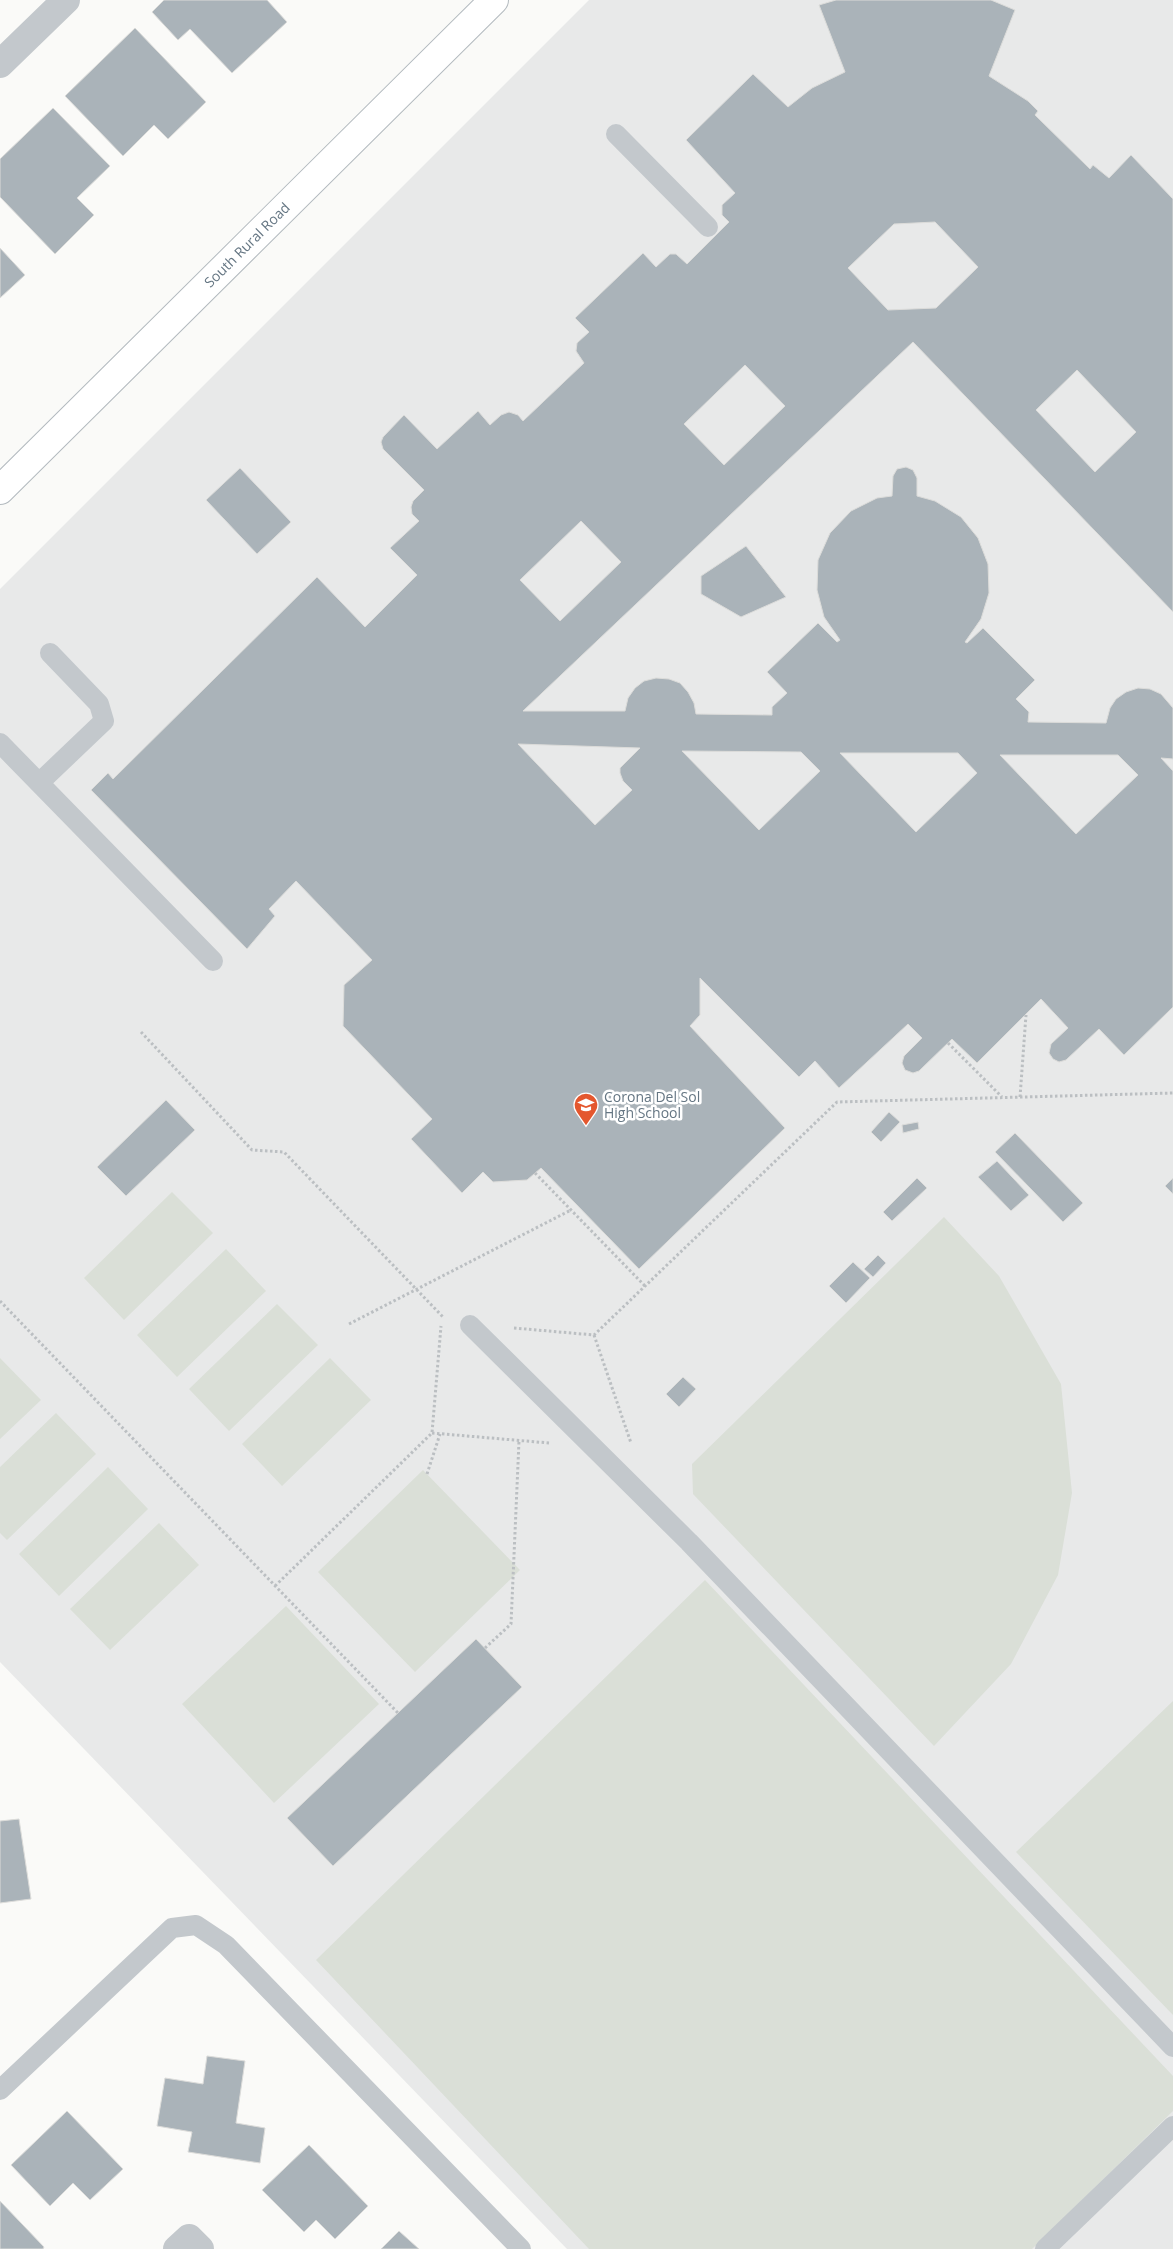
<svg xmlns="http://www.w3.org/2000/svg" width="1173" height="2249" font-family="'Open Sans',sans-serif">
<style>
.built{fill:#e8e9e9}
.green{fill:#dadfd7}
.building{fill:#aab3b9;stroke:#dcdcda;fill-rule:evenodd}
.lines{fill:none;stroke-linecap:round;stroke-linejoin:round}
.secondary-casing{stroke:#b3babf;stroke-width:30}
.path{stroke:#bbbfc2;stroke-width:3;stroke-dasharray:2.5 2.5;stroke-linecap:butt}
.lane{stroke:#c3c8cc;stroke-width:20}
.street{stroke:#c3c8cc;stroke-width:28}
.secondary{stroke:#fff;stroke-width:28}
.labels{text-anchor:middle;stroke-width:5;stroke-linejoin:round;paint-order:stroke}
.street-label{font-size:14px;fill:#657683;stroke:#fff}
.poi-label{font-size:14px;fill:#657683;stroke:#fff;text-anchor:start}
</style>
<rect width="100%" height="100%" fill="#fafaf8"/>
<!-- built -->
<path class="built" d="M589,0h584v2249h-606l-567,-587v-1073z"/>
<!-- green -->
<path class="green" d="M172,1192l41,41 -89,87 -40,-42z
M944,1217l55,59 62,108 11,109 -14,82 -47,89 -77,82 -241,-252 -1,-30z
M226,1249l40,42 -89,86 -40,-42z
M277,1304l41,41 -89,86 -40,-42z
M0,1358l41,42 -41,39z
M330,1358l41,42 -89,86 -40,-42z
M56,1413l40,41 -89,86 -7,-7v-66z
M108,1467l40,42 -89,87 -40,-42z
M423,1470l97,100 -105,102 -97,-100z
M159,1523l40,42 -89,85 -40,-41z
M705,1580l468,496v35l-141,138h-443l-273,-289z
M286,1606l93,98 -105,99 -92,-99z
M1173,1701v314l-157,-163z"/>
<!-- building -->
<path class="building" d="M164,0h103l20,22 -55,51 -42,-44 -12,11 -26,-28z
M836,0h155l24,10 -26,66 39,25 10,10 -3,4 55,54 3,-4 16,13 22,-23 42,44v413l-260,-270 -390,369h102l3,-13 7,-10 9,-7 12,-3 13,1 11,4 8,9 6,11 2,11 76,1v-8l15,-14 -20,-21 51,-49 19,19 3,-2 -16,-23 -7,-27 1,-30 12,-27 21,-22 26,-13 15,-2 1,-20 4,-7 9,-2 7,3 4,8v18l18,5 26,16 17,21 10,26 1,29 -8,26 -16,23 2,1 16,-15 52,52 -19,19 13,13 -1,10 78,1 4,-15 6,-9 10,-7 12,-4 12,1 11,5 12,14v51l-12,-1 12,13v236l-49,48 -25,-26 -33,31 -7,2 -6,-3 -4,-6 2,-9 17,-16 -27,-29 -64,64 -25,-24 -33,32 -6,2 -8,-3 -3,-7 2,-7 18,-18 -14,-14 -69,64 -24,-27 -16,16 -99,-99v37l-10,11 95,102 -146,141 -98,-101 -14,12 -34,2 -10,-10 -21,21 -51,-54 21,-20 -89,-93 1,-41 28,-25 -76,-79 -27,28 6,7 -28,33 -156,-159 17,-17 5,6 204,-202 48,50 52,-52 -27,-27 29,-27 -7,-7 -1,-7 2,-6 11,-11 -41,-41 -2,-7 2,-5 21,-22 33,34 41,-38 12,14 11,-10 8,-3 9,3 5,6 61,-58 -8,-12 1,-8 12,-11 -14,-14 68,-65 13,14 14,-13h6l11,10 42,-42 -7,-7v-10l13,-12 -49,-53 67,-66 35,33 24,-19 33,-16 -26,-67zM935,222l43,45 -42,41 -48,2 -40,-42 46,-44zM745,365l40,41 -61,59 -40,-41zM1077,370l59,62 -41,40 -59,-62zM581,521l40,41 -61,59 -40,-41zM518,744l122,4 -20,20v5l3,8 9,9 -37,35zM682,751l119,1 19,19 -61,59zM840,753h118l19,20 -61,59zM1000,755h118l20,20 -62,59z
M135,28l71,74 -38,37 -14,-14 -31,31 -58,-60z
M53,108l57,58 -33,32 17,17 -39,39 -55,-57v-38z
M0,248l25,27 -25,23z
M240,468l51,54 -34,32 -51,-54z
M746,546l40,51 -45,20 -40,-23v-18z
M166,1100l29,30 -69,66 -29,-29z
M889,1112l11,10 -19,20 -10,-10z
M918,1122l1,7 -16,4 -1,-8z
M1015,1133l68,70 -20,19 -68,-70z
M997,1161l32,34 -18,16 -33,-34z
M917,1178l10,10 -35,33 -9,-9z
M1173,1178v16l-8,-8z
M878,1255l8,8 -13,14 -9,-8z
M853,1262l17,16 -24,25 -17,-17z
M683,1377l13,12 -17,18 -13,-13z
M476,1639l46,48 -189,179 -46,-48z
M19,1819l12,80 -31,4v-82z
M207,2056l38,5 -9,62 29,5 -5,35 -72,-11 4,-20 -35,-6 8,-48 38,6z
M67,2111l56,58 -33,31 -17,-17 -23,23 -39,-41z
M309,2145l59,61 -33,33 -19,-19 -12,12 -42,-42z
M0,2201l44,46 -1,2h-43z
M399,2231l20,18h-38z"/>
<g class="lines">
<defs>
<g id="secondary">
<path id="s1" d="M0,490l494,-490"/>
</g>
</defs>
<!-- secondary casing -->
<use href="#secondary" class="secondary-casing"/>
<!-- path -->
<path class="path" d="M141,1032l111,118 32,2 160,166
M948,1043l54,54
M1020,1097l6,-82
M535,1173l110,113
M0,1301l398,412
M349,1324l222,-114
M514,1328l80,7 243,-233 336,-9
M594,1335l37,108
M432,1433l117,10
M427,1474l13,-40
M275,1586l157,-153 9,-107
M485,1648l26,-24 8,-183"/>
<!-- lane -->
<path class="lane" d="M616,134l92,93
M0,743l213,218
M39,783l65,-62 -5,-17 -49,-51
M470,1325l219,217 484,505
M0,2090l172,-162 24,-3 30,20 295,304
M1045,2249l128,-123"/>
<!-- street -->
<path class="street" d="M0,64l66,-64
M177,2249l12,-11 11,11"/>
<!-- secondary -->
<use href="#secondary" class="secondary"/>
</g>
<!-- icons -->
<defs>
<symbol id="school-pin" viewBox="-11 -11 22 30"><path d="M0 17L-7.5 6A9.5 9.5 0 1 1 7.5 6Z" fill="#e4572e" stroke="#fff"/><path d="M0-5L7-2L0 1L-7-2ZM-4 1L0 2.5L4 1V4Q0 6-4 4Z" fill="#fff"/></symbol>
</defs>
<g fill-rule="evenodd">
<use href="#school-pin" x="572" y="1091" width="28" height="38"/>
</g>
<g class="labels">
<!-- street labels -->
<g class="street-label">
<text dy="5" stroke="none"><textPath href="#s1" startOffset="348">South Rural Road</textPath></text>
</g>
<!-- poi labels -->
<g class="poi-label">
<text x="604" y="1102">Corona Del Sol<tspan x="604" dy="16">High School</tspan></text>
</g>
</g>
</svg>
